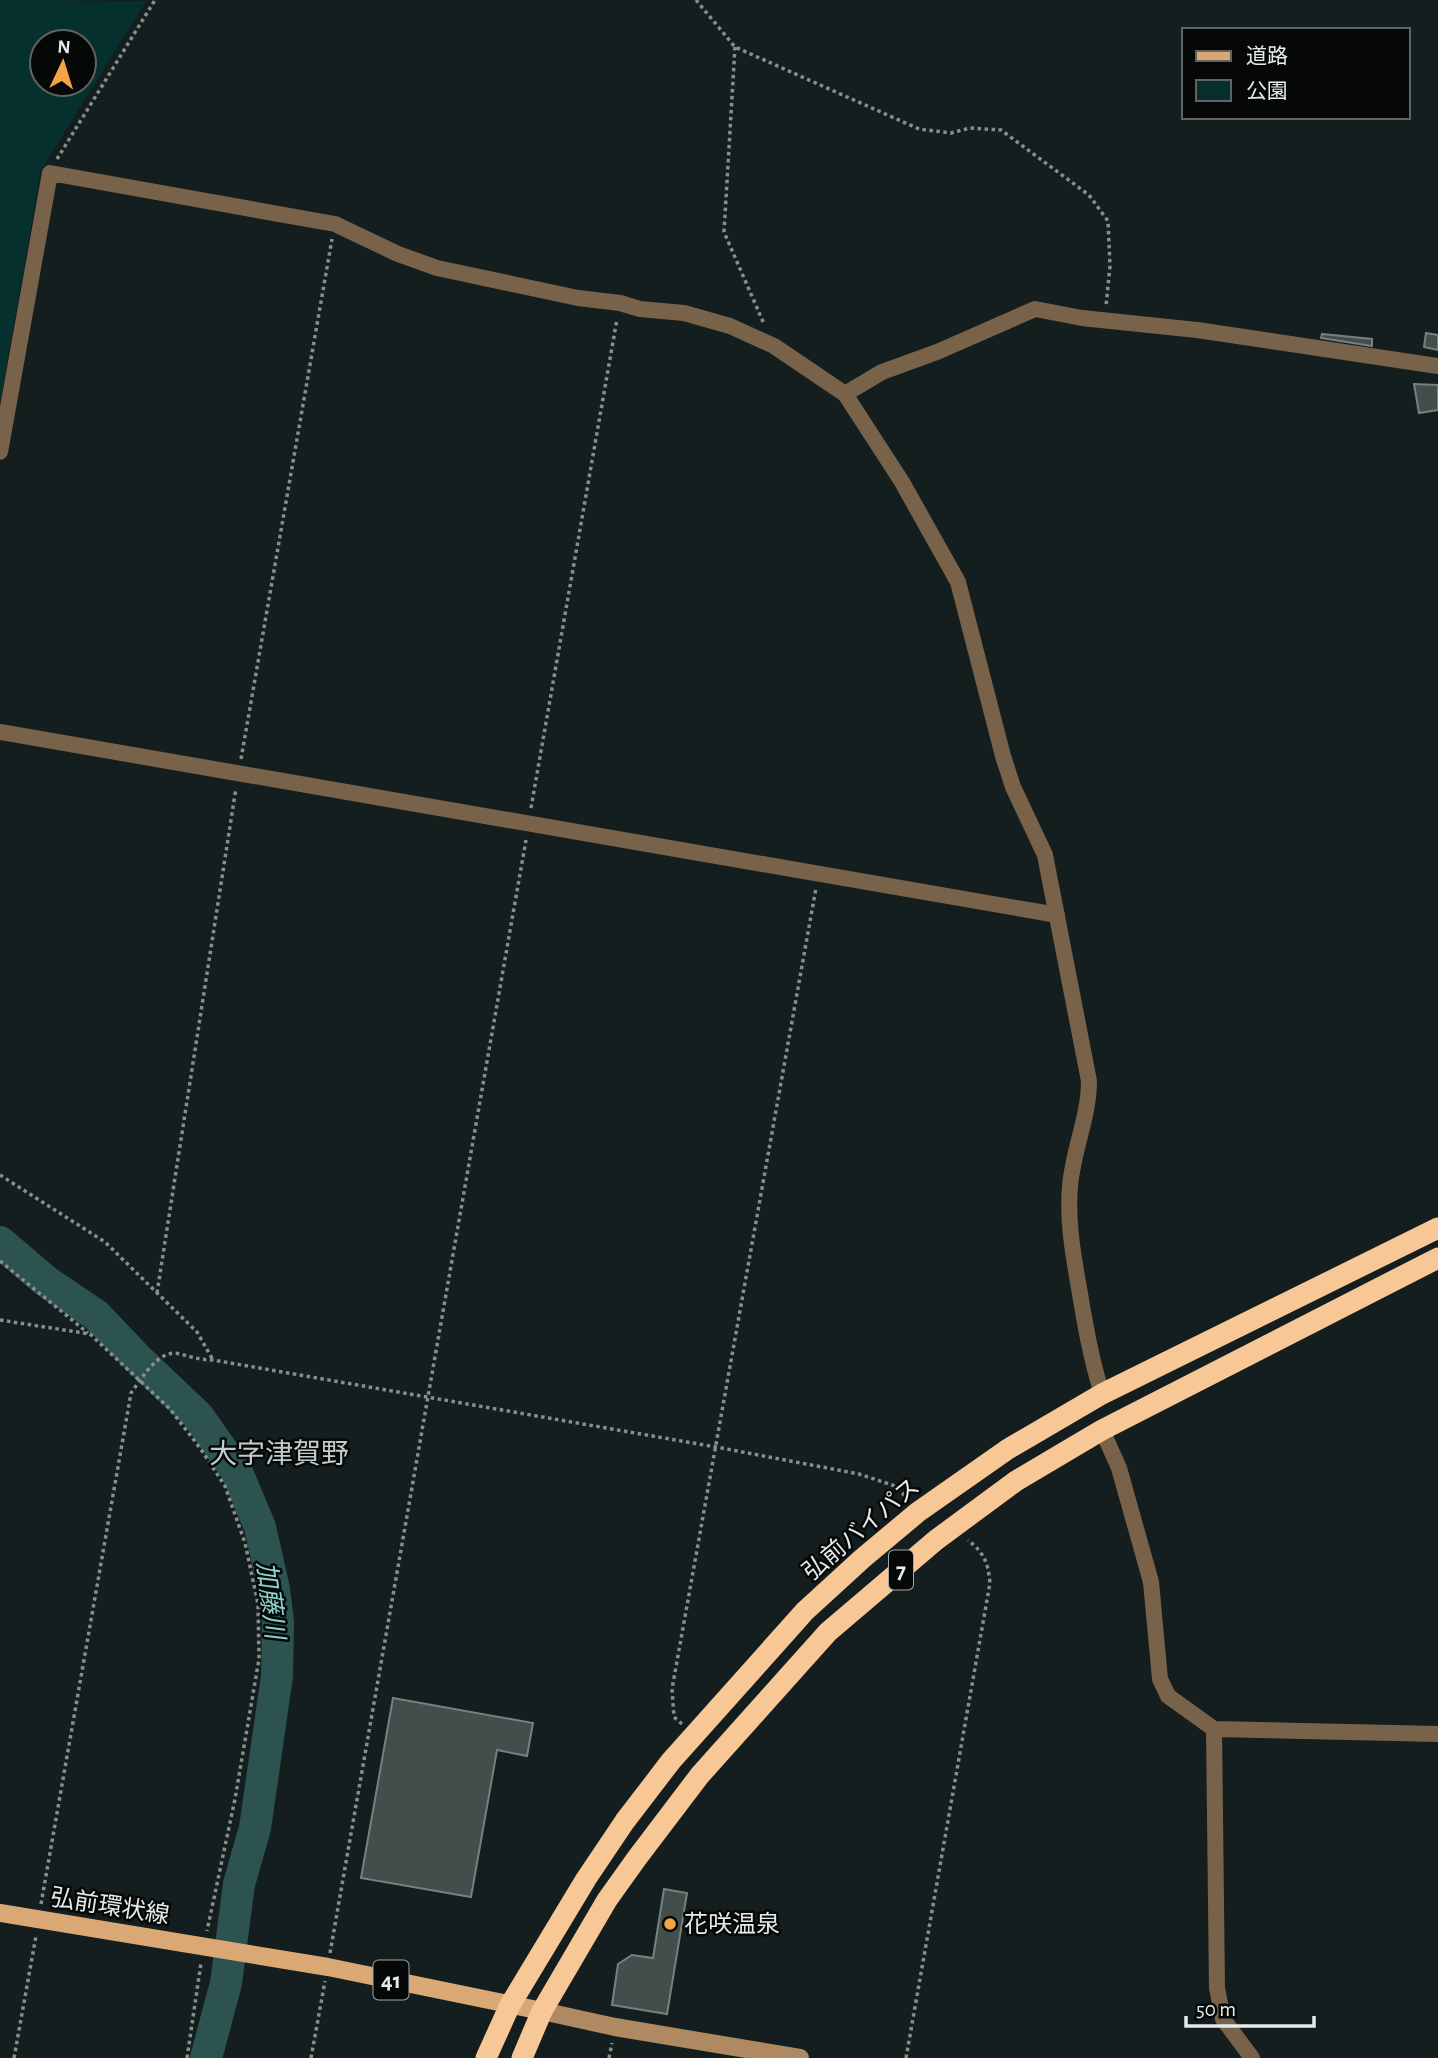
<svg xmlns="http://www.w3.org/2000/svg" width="1438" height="2058" font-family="'Alegreya Sans','Noto Sans JP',sans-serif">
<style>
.green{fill:#06302e;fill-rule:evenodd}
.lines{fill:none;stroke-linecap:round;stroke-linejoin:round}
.river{stroke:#2c5350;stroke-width:32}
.building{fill:#434d4c;stroke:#75807f;stroke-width:2}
.path{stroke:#878f8e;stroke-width:3.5;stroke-dasharray:3.5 3.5;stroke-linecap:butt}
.street{stroke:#79624a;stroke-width:16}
.secondary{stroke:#af8962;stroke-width:18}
.primary{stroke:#d9a875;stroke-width:18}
.highway{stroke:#f7c796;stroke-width:21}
.poi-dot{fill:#f4a344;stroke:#050807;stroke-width:2.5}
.labels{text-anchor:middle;stroke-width:5;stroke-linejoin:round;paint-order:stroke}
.shield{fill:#050807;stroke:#a2a7a6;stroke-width:2}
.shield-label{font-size:23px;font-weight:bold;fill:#e5ebea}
.street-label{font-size:24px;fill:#e5ebea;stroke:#050807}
.poi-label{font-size:24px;fill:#e5ebea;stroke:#050807;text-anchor:start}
.water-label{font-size:26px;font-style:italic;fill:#89d3ce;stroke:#050807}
.quarter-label{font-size:28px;fill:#c0cccb;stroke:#050807}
</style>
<rect width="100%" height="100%" fill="#151e1e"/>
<!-- green -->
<path class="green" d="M0,0l146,1 -105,169 -41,233zM42,42h42v42h-42z"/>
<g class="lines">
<!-- river -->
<path class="river" d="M0,1242l47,40 49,33 41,43 61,58 38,54 24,57 14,62 4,33 -1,54 -22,152 -16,56 -13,99 -20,75"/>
</g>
<!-- building -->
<path class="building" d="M1426,333l12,2v15l-14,-3z
M1322,334l50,5v7l-51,-8z
M1414,384l24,1v25l-19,3z
M393,1698l140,25 -6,33 -30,-6 -26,147 -110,-19z
M664,1889l23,4 -20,121 -55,-9 6,-41 14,-9 21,3z"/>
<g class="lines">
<!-- path -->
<path class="path" d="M696,0l39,47 184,82 32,4 19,-5 31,2 88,65 19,26 2,45 -4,40
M735,47l-11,185 40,92
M57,159l98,-159
M241,759l91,-520
M531,808l86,-489
M0,1175l105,67 92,90 16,28
M0,1261l88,72
M157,1293l79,-505
M0,1320l90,14 80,75 30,39 25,38 20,57 13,61 1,55 -24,140 -28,132
M682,1724l-8,-7 -2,-28 144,-801
M41,1904l90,-511c11,-15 28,-45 49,-39 12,3 20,6 33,6l503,87 143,27 36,12 13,13
M330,1953l196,-1113
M14,2058l22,-122
M187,2058l14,-95
M311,2058l14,-77
M609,2058l3,-15
M906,2058l84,-475c-2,-21 -6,-30 -22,-43"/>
<!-- street -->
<path class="street" d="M845,394l37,-22 55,-20 98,-43 47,9 115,12 241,36
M0,452l50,-279 285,51 63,30 39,14 141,30 42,5 20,6 44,4 46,13 44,20 71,48 57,88 56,100 45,174 10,31 32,68 44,226c0,36 -16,69 -19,105 -3,35 3,68 9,102 6,36 12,71 23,106
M0,732l1057,183
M1102,1430l17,38 32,114 9,97 8,17 46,33 224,5
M1214,1729l3,259 6,31 29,39"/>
<!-- secondary -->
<path class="secondary" d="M542,2011l73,16 185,31"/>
<!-- primary -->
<path class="primary" d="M0,1913l328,54 214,44"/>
<!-- highway -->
<path class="highway" d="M486,2058l24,-53 76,-126 39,-58 46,-60 134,-150 58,-53 55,-46 90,-63 94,-55 336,-166
M522,2058l20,-47 65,-111 30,-42 63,-83 128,-143 108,-92 80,-59 86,-51 336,-172"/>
</g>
<!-- markers -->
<circle class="poi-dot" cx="670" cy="1924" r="7"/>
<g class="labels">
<!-- shield labels -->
<g class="shield">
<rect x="889" y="1550.5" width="24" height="39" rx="5"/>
<rect x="373.5" y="1960.5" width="35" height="39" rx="5"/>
</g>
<g class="shield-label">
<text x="901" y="1578">7</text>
<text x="391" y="1988">41</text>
</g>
<!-- street labels -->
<g class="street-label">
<text transform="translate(861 1529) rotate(-40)" y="8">弘前バイパス</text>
<text transform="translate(110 1906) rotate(9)" y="8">弘前環状線</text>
</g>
<!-- poi labels -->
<g class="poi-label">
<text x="684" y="1932">花咲温泉</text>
</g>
<!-- water labels -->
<g class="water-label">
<text transform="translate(271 1600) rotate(83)" y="9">加藤川</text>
</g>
<!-- quarter labels -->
<g class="quarter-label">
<text x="279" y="1463">大字津賀野</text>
</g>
</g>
<!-- legend -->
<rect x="1182" y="28" width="228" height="91" fill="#050807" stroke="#5f6362" stroke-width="2"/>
<rect x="1196" y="51" width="35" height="10" fill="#d9a875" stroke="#5f6362" stroke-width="2"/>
<text x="1246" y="63" font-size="21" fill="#e5ebea">道路</text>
<rect x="1196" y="80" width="35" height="21" fill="#06302e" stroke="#5f6362" stroke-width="2"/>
<text x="1246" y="98" font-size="21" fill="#e5ebea">公園</text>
<!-- north arrow -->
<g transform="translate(63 63) rotate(4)"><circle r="33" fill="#050807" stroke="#5f6362" stroke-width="2"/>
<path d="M0-5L12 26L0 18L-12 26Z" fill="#f4a344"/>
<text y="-10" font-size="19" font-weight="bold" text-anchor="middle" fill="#e5ebea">N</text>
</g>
<!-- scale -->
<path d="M1186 2016v10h128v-10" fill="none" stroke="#e5ebea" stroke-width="3.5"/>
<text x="1196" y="2016" font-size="21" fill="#e5ebea" stroke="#050807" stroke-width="5" paint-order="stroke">50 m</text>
</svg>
